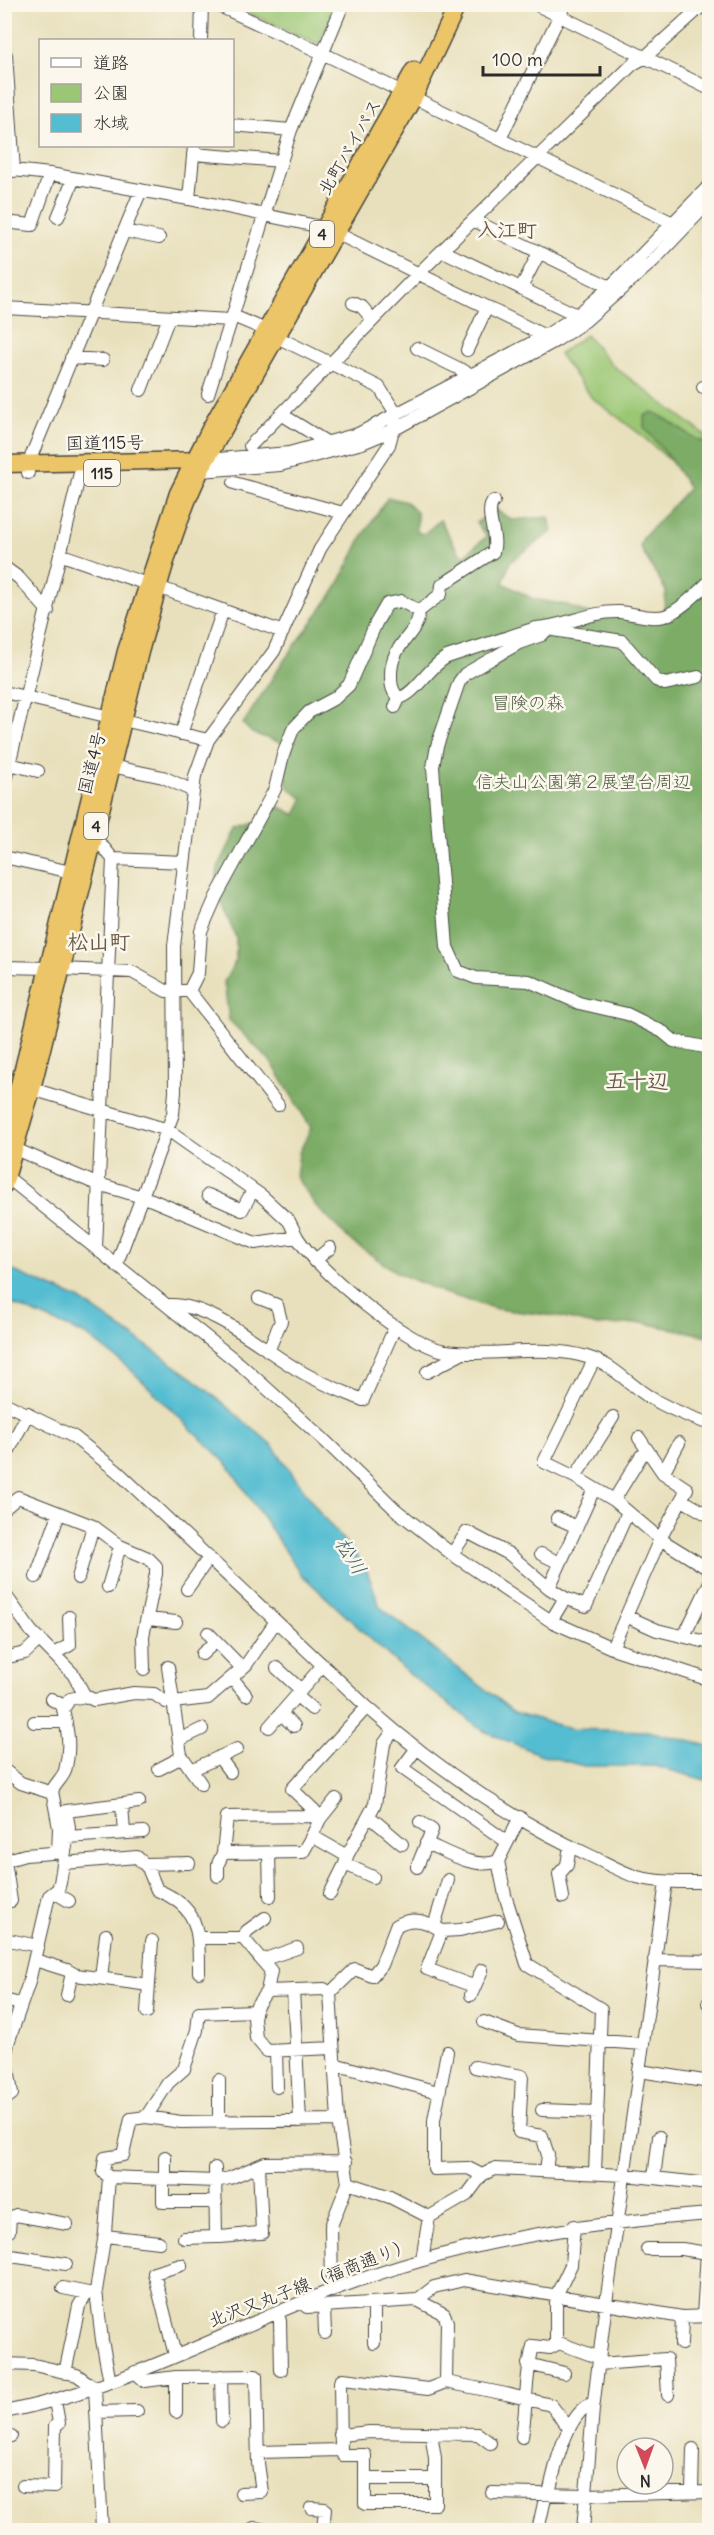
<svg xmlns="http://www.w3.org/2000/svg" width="714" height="2535" font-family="Delius,'Klee One',sans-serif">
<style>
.green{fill:#9bc774;stroke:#637950;stroke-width:1.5}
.forest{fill:#7cac66;stroke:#546c48;stroke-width:1.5}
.water{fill:#54bdd1;stroke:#40747e;stroke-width:1.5}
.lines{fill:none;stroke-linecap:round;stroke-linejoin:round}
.minor-casing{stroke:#474641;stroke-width:14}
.highway-casing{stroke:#474641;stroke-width:19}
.minor{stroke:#fff;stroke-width:12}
.highway{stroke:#ecc569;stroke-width:16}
.labels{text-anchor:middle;stroke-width:5;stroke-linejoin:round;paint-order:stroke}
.shield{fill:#fbf7ec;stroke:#696865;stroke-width:1.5}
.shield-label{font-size:16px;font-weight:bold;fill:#2b2b2b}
.street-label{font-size:18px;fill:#2b2b2b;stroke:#fbf7ec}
.park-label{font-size:18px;fill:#4d5a41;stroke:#fbf7ec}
.neighbourhood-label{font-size:20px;font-weight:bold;fill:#695a47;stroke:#fbf7ec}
.water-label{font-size:20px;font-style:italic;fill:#395e65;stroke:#fbf7ec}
.quarter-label{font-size:21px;font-weight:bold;fill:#695a47;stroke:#fbf7ec}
</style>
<rect width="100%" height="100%" fill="#fbf7ec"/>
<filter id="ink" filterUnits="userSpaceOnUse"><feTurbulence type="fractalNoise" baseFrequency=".0167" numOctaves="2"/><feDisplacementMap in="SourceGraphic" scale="12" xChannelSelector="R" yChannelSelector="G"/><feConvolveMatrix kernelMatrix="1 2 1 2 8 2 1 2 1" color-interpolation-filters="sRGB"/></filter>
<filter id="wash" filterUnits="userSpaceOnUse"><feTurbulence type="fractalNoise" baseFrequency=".008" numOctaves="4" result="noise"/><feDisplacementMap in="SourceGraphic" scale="24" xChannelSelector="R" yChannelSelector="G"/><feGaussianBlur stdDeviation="1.35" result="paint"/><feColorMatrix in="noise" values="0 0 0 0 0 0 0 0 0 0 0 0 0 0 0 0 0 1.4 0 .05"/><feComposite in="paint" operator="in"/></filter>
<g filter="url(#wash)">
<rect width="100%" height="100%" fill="#e8e0bc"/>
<!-- green -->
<path class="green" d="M230,5h106l-18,39z
M586,335l26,30 97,73v57l-69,-61 -49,-37 -32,-43z"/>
<!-- forest -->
<path class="forest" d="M652,412c21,7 36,28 57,31v893l-66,-13 -45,3 -43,-10 -58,-7 -53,-16 -48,-21 -45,-31 -35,-35 -20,-29 3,-24 12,-25 -39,-65 -43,-43 -5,-38 12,-22v-22l-20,-48 2,-22 19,-39 23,-8 9,-13 9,-2 18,9 7,-16 -16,-13 -2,-42 -33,-11 -9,-9 37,-58 56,-77 26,-52 26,-40 18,5 11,10v20l7,2 16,-14 20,34 5,1 22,-19 -11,-13 20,-13 16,10 37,-3 3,15 -42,30 -7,21 30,16 34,6 24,10 67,-1 6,-5 2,-18 -26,-44 3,-9 46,-50 -22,-33 -23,-28v-11z"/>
<!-- water -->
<path class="water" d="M4,1267l75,32 114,79 79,67 48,68 45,53 15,41 134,105 57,17 77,2 61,15v35l-54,-15h-71l-45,-12 -55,-23 -82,-63 -101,-94 -73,-109 -99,-97 -43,-33 -81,-34z"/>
</g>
<g filter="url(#ink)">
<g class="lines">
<defs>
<path id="minor" d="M215,4l107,49 355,172
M535,4l175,85
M201,40l1,-36
M6,55l8,116
M232,125l59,5
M500,139l65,-135
M193,154l88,7
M4,169l46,5 139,25 137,29 219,108
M189,199l5,-53
M58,217l16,-39
M473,220l137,67
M4,222l28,3 18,-51
M124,231l35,7
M443,251l134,64
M521,288l18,-35
M353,303l9,4 11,13
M4,308l227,12
M233,316l33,14
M417,348l55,27
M467,350l20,-43
M71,358l32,2
M703,387l7,2
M141,390l28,-73
M208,394l83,-264 52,-126
M281,414l47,29
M250,446l169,-173 214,-209 11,-6 60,-54
M206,460l83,-7 69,-19 187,-98 32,-21 33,-28 100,-102
M200,471l80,-6 82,-22 31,-13 164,-90 28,-19 68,-60 57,-60
M28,473v-9l113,-274
M234,483l109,30
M62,555l85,29
M4,567l15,11 29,33
M158,587l125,45
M698,677l-33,7 -9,-4 -34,-39 -75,-12 -5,6 -23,8 -54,31 -6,8 -22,64 -4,21 14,180 11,24 18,7 53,3 50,22 48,11 36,18 11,9 36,7
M4,692l204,48
M399,698c-7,-6 -8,-13 -8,-22 -1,-33 29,-42 28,-65l22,-17 1,-9 51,-33c6,-15 -10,-41 1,-51
M395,707l4,-9c16,-3 30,-32 48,-41l89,-29c28,-1 54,-17 83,-16 14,1 32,8 46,4 16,-6 33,-24 45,-35
M181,734l42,-124
M9,764l29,7
M111,766l52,11 30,14
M4,785l76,-312
M94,836l19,23 -17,389
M4,857l67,15
M113,859l71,3
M4,967l45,1
M61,969l71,3 34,19h23l9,-18 3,-42 15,-34 59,-108 8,-34 10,-26 16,-17 26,-14 14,-13 27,-62 11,-19 14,-3 18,10
M189,991l89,114
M32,1089l136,41 94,66 27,25 8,16
M8,1146l84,36 60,18 103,43 42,-6c20,33 111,109 149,114 46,7 96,-8 141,6 26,7 42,28 64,41 18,11 39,19 59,26
M7,1177l234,188 82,74 73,71 56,44 99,67 61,27 98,32
M208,1195l34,15 11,-20
M314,1261l16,-13
M117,1263l56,-149 2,-22 -1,-146 21,-170 13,-36 66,-89 46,-102 69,-104 8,-30 -18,-28 -102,-50
M259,1298l18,7 4,16 -13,30
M170,1305c43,-1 93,45 130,66 20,12 42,20 63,29l32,-73
M594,1360l-50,102 31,15 39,23 46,39 50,31
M427,1372l36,-19
M4,1403l70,34 44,35 249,235c66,58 144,112 224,149 15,7 30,16 46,21 23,6 48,5 73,5
M4,1460l24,-47
M663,1473l16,-30
M575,1477l38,-60
M614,1500l27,-44
M682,1500l28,16
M4,1509l14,-12 75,29 27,20 28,12 8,8v8l-13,62 1,33
M557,1518l20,9
M452,1554l15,-22 42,22 40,34
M541,1554l19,9
M36,1577l23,-63
M78,1578l15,-52
M108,1587l12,-41
M187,1589l21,-30
M4,1593l27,38 42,43 12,22 9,4 40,-7 20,1 12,8h7l35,-4 38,-33 30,-44
M565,1598l-16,-10 45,-99
M628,1617l29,13 53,13
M148,1619l28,3
M551,1621l14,-23 21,8 41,-92
M208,1633l34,35
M684,1636l26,-54
M612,1648l48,-109 27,-50 -24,-16 -24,-35
M55,1653l15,-8 -1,-28
M202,1654l14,-13
M4,1658l21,-5 15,-14
M168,1667l13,88 20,29
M277,1668l24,22
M232,1678l14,17
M297,1696l15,13
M51,1699l13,7
M281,1714l13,12
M34,1722h32
M269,1727l54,-62
M179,1740l23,-11
M417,1748l-15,20 104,73
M219,1757l11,15
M159,1769l23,-12
M4,1770l17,13 31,10
M191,1770l46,-21
M336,1799l-16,20 -8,17 35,20
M122,1804l2,29
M369,1816l33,28
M315,1817v-6l-23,-22 75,-82
M520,1817l-22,44 7,34 22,69 74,45 -6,164
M67,1837l76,-5
M426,1843c21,9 49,27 72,18
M58,1852l1,-24 -7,-37c3,-7 11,-14 13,-20 6,-24 3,-39 -2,-62l7,-10 15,-3
M223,1853l4,-36 85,-1 8,3
M269,1853l1,43
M4,1861l21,-6 40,-3
M5,1861l6,40
M64,1863l73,-6 11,11 9,22c42,17 42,40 42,82
M144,1864l45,-1
M345,1864l28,13
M417,1867l15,-37 -12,-8
M218,1876v-12l5,-11 80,-1 9,-16
M54,1892l15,9
M330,1894l15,-30 2,-8 28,-52 9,-60 10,-14
M563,1897l-4,-23 8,-9 3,-19
M434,1926l14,-46
M442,1931l18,-1 38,-9
M199,1938h44l28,33 -4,20 -10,14 -3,13 2,20 11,13 66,-3
M243,1938l4,-7 18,-13
M4,1939l34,7
M35,1960l32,10 9,5 73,10
M262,1960l35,-12
M654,1960l56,1
M101,1978l5,-43
M293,1990l7,131
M267,1991l57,-2 6,4 25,-24 17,7 9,-11 15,-39c15,-10 32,-5 46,5l-15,38 46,17
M330,1993l8,127 10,63 -17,43 1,65
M67,1995l5,-22
M471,1995l11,-25
M4,2000l16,4
M708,2003h2
M147,2012l5,-71
M484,2022l34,13 125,9
M276,2051l1,36
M447,2052l-13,68v49l34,-1 14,7
M334,2064l104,28
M475,2067l47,9 -3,56 23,4 6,19 -2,16
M640,2071l70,11
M219,2080v40
M4,2100l8,-6 -6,-40 2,-11 21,-61 20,-86 9,-7 2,-6 9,-56 -3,-16 73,-9
M542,2110l56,2
M146,2117l22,-34 16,-14 13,-39 2,-17 56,-2
M215,2168l1,69c17,0 30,-4 46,-4l-3,-67
M109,2177l-6,-5 2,-14 18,-3 8,-36 15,-2 35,5 157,-2
M654,2178l5,-41
M163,2180v22h53
M165,2180v-23
M348,2183l42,14 39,20 -7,43
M429,2217l38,-22 15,-20 12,-6 131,6 85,9
M574,2226l-3,39 -15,31v44l3,3 41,15
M4,2232l5,-1 1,-12 6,-4 51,9
M105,2236l54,6
M184,2238l32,-1
M647,2249h35l25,4 -4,63
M4,2255l62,9
M63,2288l30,6
M417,2300l17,-13 30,-7 218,37 28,-1
M302,2303l5,4 110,-7 27,14 3,8 -1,60
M324,2307l1,26
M277,2313l3,8 1,49
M374,2343v-38
M681,2344l1,-27
M175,2355l-21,-82 27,-8
M4,2364l30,1 43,10 18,13 7,142
M528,2364l36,9
M599,2364l67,-5 2,36
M135,2372l10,9 31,-4 80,-1 2,87 4,29 -21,1
M65,2373l14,-67 8,-13
M221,2376l1,45
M110,2382l-8,-42 -6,-49 9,-58 4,-56 106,4 15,-3 35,-15 81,-1
M4,2412c115,-22 220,-80 328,-122 127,-48 243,-66 378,-76
M96,2412l41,-1
M176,2412v-35
M340,2435l30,-3 108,2 12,9
M4,2437l7,-1
M522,2437c5,-32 3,-60 11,-91l17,2 9,-5
M341,2450l2,5h22v49h70v-46l-4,-25
M258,2452l83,-2 -1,-68 3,-3 85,10 18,-7 60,12 45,11 18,23
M365,2479h70
M23,2486l31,1 1,-61 4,-3 -4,-22
M692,2491l1,-42
M492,2493l94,2 124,-3
M549,2494c5,-24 18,-84 45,-91
M311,2508l14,1 -2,21
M254,2528l11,2
M538,2530l8,-36
M583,2530l10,-121 13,-106 60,-421"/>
<path id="highway" d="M4,464l198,-4
M4,1146l122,-495 52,-158 32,-64 204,-359
M4,1185l28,-96 108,-437c18,-64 35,-133 66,-192l208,-363 44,-93"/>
</defs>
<!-- minor casing -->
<use href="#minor" class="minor-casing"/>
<!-- highway casing -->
<use href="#highway" class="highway-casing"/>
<!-- minor -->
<use href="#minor" class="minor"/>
<!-- highway -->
<use href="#highway" class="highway"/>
</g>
</g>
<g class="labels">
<!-- shield labels -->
<g class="shield">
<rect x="310" y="221" width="24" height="26" rx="4.5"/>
<rect x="84" y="460" width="36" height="26" rx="4.5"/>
<rect x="84" y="813" width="24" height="26" rx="4.5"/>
</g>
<g class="shield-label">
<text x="322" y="240">4</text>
<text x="102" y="479">115</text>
<text x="96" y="832">4</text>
</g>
<!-- street labels -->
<g class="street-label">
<text transform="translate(350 147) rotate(-60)" y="6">北町バイパス</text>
<text transform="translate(105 443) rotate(-1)" y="6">国道115号</text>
<text transform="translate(92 763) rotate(-76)" y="6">国道4号</text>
<text transform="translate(310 2283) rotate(-21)" y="6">北沢又丸子線（福商通り）</text>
</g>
<!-- park labels -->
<g class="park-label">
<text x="528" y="709">冒険の森</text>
<text x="583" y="788">信夫山公園第２展望台周辺</text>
</g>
<!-- neighbourhood labels -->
<g class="neighbourhood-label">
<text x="507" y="237">入江町</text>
</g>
<!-- water labels -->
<g class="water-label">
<text transform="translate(351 1556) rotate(59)" y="7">松川</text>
</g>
<!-- quarter labels -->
<g class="quarter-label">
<text x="99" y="949">松山町</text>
<text x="637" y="1088">五十辺</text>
</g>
</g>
<!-- margin -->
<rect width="714" height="2535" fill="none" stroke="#fbf7ec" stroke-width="24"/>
<!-- legend -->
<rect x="39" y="39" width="195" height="108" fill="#fbf7ec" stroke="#a8a59f" stroke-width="1.5"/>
<rect x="51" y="58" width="30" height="9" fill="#ffffff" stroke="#a8a59f" stroke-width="1.5"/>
<text x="93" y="69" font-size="18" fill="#2b2b2b">道路</text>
<rect x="51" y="84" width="30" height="18" fill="#9bc774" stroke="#a8a59f" stroke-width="1.5"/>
<text x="93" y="99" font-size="18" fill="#2b2b2b">公園</text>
<rect x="51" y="114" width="30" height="18" fill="#54bdd1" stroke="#a8a59f" stroke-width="1.5"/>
<text x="93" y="129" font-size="18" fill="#2b2b2b">水域</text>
<!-- north arrow -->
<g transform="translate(645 2466) rotate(179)"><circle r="28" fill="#fbf7ec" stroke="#a8a59f" stroke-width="1.5"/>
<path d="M0-4.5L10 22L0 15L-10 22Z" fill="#d1495b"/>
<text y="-9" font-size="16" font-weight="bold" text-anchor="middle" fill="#2b2b2b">N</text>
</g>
<!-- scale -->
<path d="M483 66v9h117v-9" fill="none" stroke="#2b2b2b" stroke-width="3"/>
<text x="492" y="66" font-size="18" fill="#2b2b2b" stroke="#fbf7ec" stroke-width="4.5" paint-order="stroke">100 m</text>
</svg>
